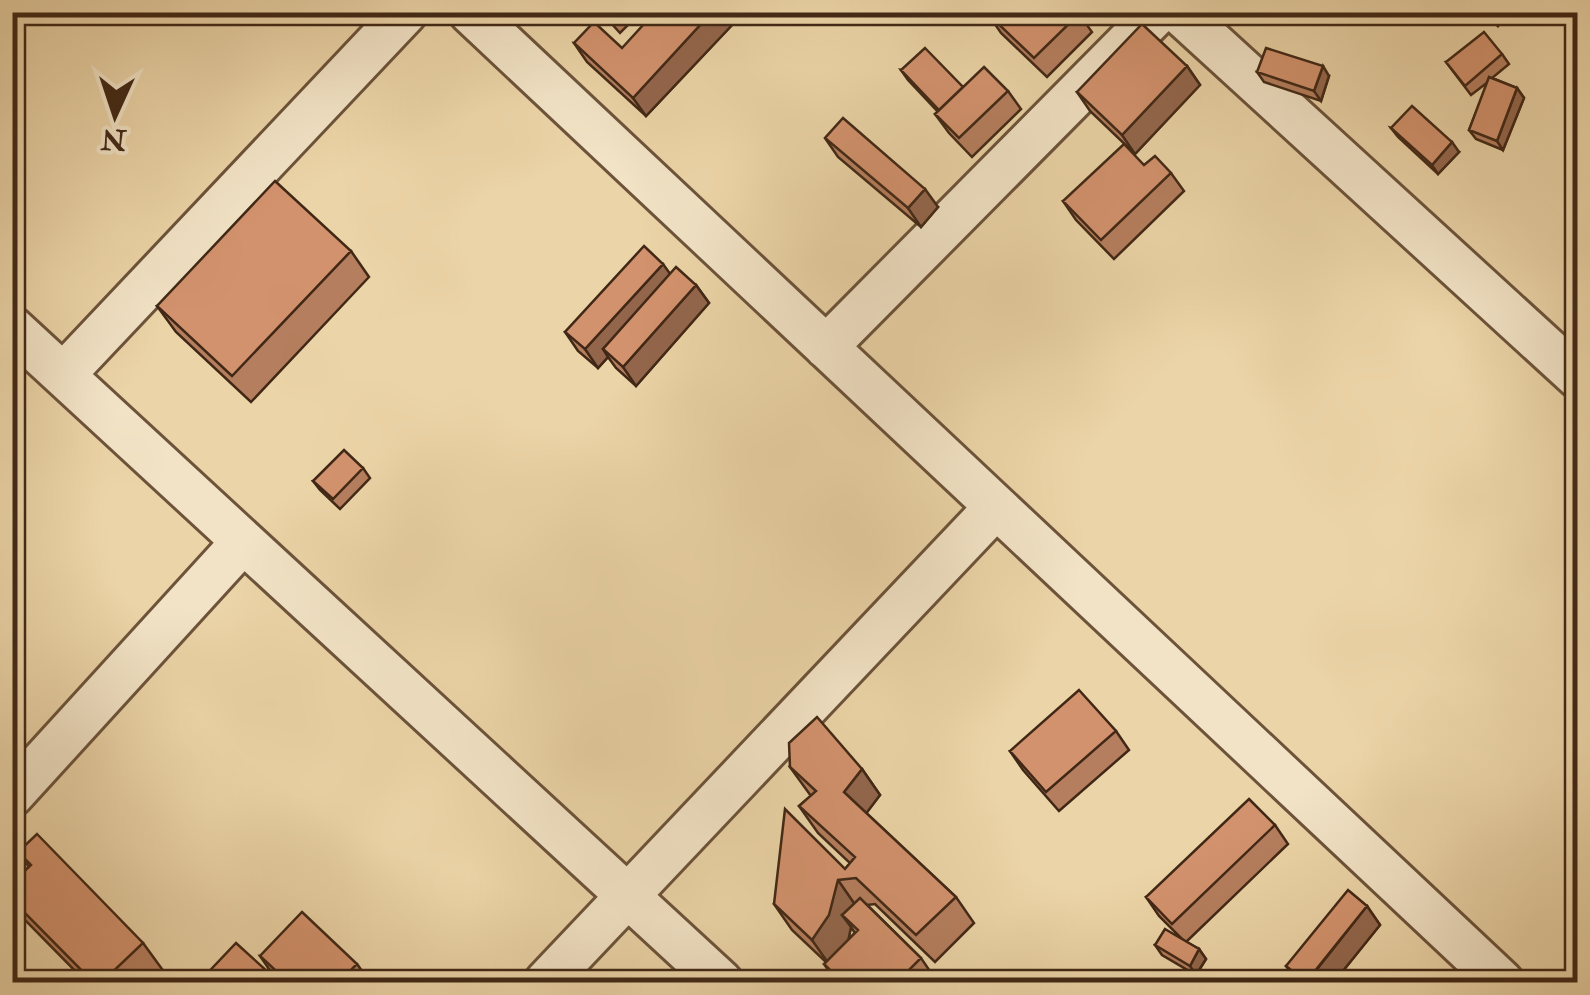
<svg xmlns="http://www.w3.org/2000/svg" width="1590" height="995" font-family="'IM FELL Double Pica',serif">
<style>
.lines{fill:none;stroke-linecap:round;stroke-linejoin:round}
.street-casing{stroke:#6c533a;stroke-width:48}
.street{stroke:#f2e3c6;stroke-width:42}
.wall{fill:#b57e5e;stroke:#412816;stroke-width:2.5;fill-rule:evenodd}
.shaded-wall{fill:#93664c;stroke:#412816;stroke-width:2.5}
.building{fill:#d2926d;stroke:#412816;stroke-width:2.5}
</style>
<rect width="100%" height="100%" fill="#ebd4a7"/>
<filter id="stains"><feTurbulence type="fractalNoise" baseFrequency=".002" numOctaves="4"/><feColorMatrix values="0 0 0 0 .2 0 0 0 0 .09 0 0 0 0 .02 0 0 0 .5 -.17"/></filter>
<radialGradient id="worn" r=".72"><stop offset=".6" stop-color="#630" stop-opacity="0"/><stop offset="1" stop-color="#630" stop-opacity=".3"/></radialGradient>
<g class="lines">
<defs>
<path id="street" d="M470,12l1032,970
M1179,12l399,365
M12,328l709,654
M826,347l332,-335
M63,375l343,-363
M12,795l230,-252
M546,982l450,-475"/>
</defs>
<!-- street casing -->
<use href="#street" class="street-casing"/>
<!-- street -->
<use href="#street" class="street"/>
</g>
<!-- wall -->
<path class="wall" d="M601,12h40l-21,21z
M1479,12h29l-10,14z
M988,14h91l13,18 -45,45 -46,-44z
M734,23l-88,93 -59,-54 -13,-19 48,5z
M1502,54l7,10 -17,14 25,10 7,10 -21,52 -27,-11 -7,-9 19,-48 -17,13 -25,-33z
M1187,66l13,19 -65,69 -45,-43 -13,-19z
M901,70l62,17 45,4 13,18 -49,48 -23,-24 -14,-19 3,-2 -30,-32z
M1257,72l72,4 -8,25 -57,-19z
M1391,128l68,24 -21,22 -40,-37z
M825,138l113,69 -17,20 -83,-70z
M1144,165l27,8 13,18 -70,68 -38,-39 -13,-19z
M351,251l18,26 -118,125 -75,-70 -19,-26z
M670,274l26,11 13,18 -73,83 -20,-18 -8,-11 -10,11 -20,-17 -13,-19z
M363,468l7,10 -30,31 -20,-19 -7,-9z
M1116,731l13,19 -70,61 -36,-41 -13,-19z
M790,767l72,2 18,26 -14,18 90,84 18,26 -39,39 -60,-58 -8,1 54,53 13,19 -5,5h-93l-12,-18 2,-2 -34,-32 -18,-26 71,-35 5,-6 -32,-30 -19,-27 12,-10zM851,927l4,6 -7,7z
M1275,825l13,19 -102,98 13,7 7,10 -10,16 -34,-20 -7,-10 28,-5 -24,-24 -13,-19z
M18,852l125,91 19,26 -14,13h-62l-63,-64 -11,-15v-20l17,-16z
M1367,906l13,19 -46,57h-36l-12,-16z
M260,956l97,8 13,18h-89l-8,-7z"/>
<!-- shaded-wall -->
<path class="shaded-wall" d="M712,12h14l8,11 -88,93 -13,-18z
M1494,12h14l-10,14 -7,-9z
M1187,66l13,19 -65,69 -13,-19z
M1323,66l6,10 -8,25 -7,-10z
M1517,88l7,10 -21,52 -6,-9z
M1452,142l7,10 -21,22 -6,-9z
M925,189l13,18 -17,20 -13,-19z
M663,264l13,18 -73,67 5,8 -10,11 -13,-19z
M696,285l13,18 -73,83 -13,-19z
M862,769l18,26 -18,24 -18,-27z
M838,880l18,26 -14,9 9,12 -3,15 -17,25 -19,-27z
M1367,906l13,19 -46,57h-27z
M1199,949l7,10 -10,16 -6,-9z"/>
<!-- building -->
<path class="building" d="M655,12h57l-79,86 -59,-55 20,-21 28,26z
M990,12h87l2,2 -45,44 -46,-44z
M1142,24l45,42 -65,69 -45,-43z
M1484,32l18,22 -37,32 -19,-24z
M925,48l38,39 -24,23 -38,-40z
M1266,48l57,18 -9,25 -57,-19z
M984,67l24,24 -49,47 -24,-24z
M1489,77l28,11 -20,53 -28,-11z
M1412,106l40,36 -20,23 -41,-37z
M843,118l82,71 -17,19 -83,-70z
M1124,144l20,21 11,-9 16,17 -70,67 -38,-39z
M275,181l76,70 -119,125 -75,-70z
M644,246l19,18 -78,85 -20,-17z
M676,267l20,18 -73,82 -20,-18z
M344,450l19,18 -30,31 -20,-18z
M1079,690l37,41 -70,61 -36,-41z
M817,717l45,52 -18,23 112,105 -40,38 -60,-57 -18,2 -9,35 -17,25 -38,-36 11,-95 60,60 10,-12 -56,-51 17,-15 -26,-24 -1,-24z
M1249,799l26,26 -103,99 -26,-27z
M37,834l106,109 -41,39h-9l-81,-82v-17l19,-18 -13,-13z
M1348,890l19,16 -61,76 -20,-16z
M860,898l61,60 -24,24h-55l-18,-18 34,-34 -16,-15z
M302,912l55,52 -18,18h-51l-28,-26z
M1165,929l34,20 -9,17 -35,-21z
M236,943l43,39h-80z"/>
<!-- margin -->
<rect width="1590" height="995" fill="none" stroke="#ebd4a7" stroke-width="50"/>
<rect x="15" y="15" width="1560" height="965" fill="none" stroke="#412816" stroke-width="5"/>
<rect x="25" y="25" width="1540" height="945" fill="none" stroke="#412816" stroke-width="2.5"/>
<!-- north arrow -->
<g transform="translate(115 115) rotate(183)" stroke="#f2e3c6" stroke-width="8" paint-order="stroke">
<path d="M0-8L18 38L0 25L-18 38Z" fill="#412816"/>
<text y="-15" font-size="28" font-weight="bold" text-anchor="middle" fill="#412816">N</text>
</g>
<rect width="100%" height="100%" filter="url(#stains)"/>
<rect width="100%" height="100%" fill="url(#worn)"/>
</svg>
